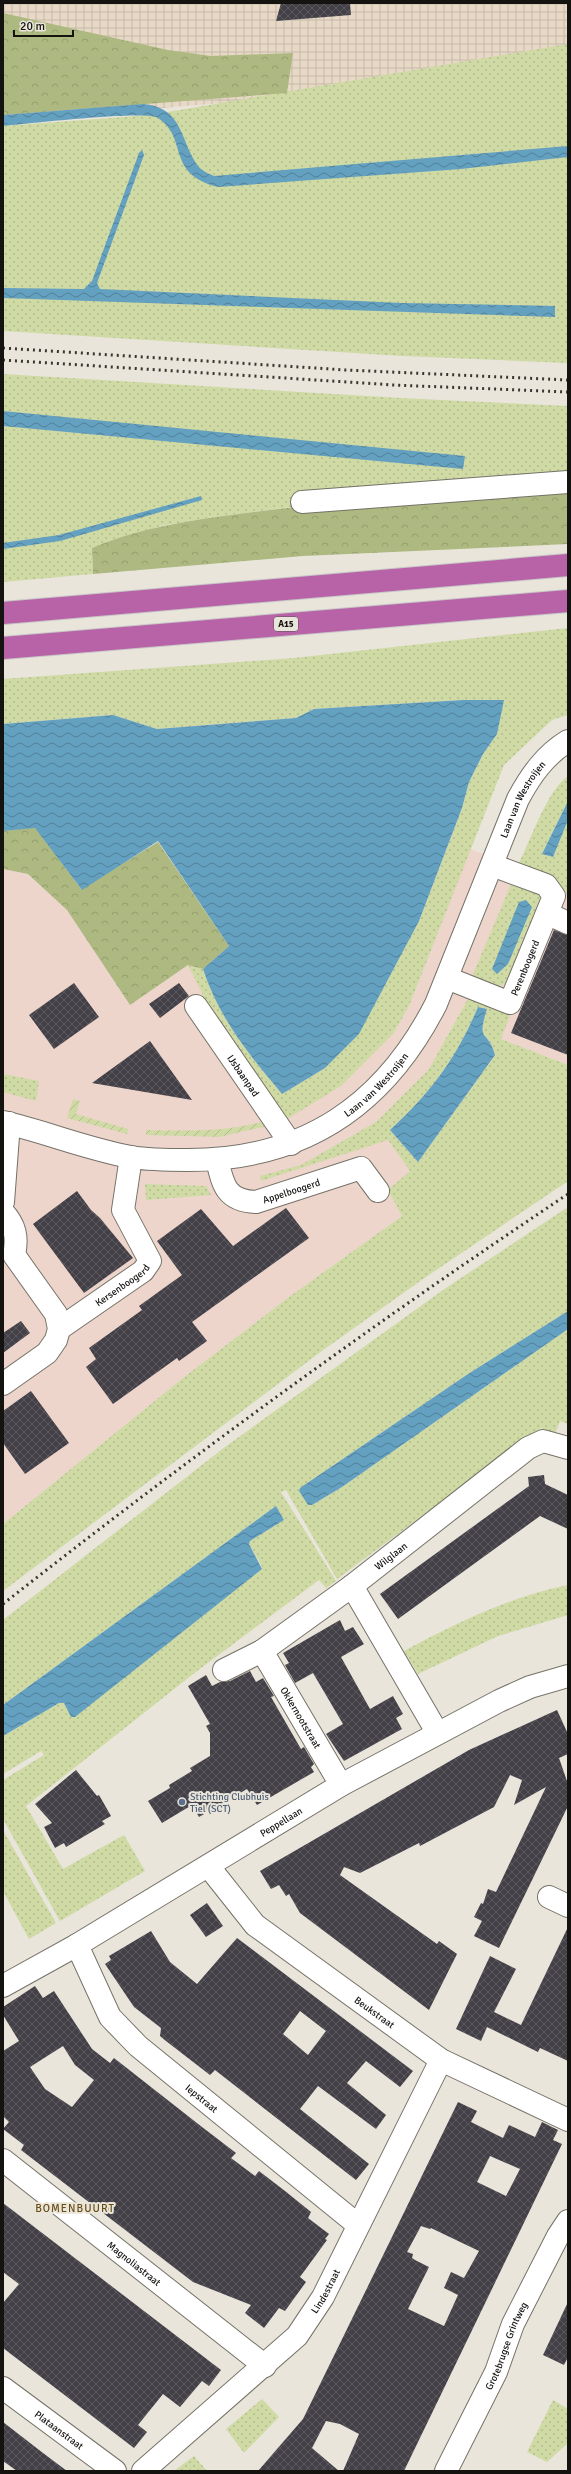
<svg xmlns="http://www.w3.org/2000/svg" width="571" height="2474" font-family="Signika,sans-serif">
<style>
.commercial{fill:#edd5cc}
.industrial{fill:url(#industrial-grid)}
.grass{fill:url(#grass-dots);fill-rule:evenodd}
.forest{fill:url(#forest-crowns)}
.garden{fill:url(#garden-furrows)}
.water{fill:url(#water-waves)}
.building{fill:url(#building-cross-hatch);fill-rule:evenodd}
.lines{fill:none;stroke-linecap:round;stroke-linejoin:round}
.minor-casing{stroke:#767268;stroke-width:24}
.highway-casing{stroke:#c7c6c6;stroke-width:24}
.minor{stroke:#fff;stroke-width:22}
.highway{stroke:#b863a8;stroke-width:22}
.rail{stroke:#383631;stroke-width:3;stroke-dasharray:2 4;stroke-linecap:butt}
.service-dot{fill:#5c6f8a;stroke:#e9e5da;stroke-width:1.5}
.labels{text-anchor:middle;stroke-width:4;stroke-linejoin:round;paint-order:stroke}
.shield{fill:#e9e5da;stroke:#55524d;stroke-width:1}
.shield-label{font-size:9px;font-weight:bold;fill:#151310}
.street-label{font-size:10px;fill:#151310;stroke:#e9e5da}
.service-label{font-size:10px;fill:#4e5e75;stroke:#e9e5da;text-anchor:start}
.neighbourhood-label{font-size:11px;letter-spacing:1px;fill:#684c13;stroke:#e9e5da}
</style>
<defs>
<pattern id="industrial-grid" width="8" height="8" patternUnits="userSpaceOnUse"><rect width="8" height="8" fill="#e8d9c6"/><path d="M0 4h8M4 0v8" fill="none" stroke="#c6b9a9"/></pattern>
<pattern id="grass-dots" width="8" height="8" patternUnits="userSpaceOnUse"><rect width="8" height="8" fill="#cfdaa5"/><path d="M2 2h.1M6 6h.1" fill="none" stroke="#b1ba8d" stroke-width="1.8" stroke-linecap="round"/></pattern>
<pattern id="forest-crowns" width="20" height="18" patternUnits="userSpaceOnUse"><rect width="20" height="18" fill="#adb980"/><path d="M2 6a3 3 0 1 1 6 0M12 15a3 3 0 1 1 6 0" fill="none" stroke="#949e6e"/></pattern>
<pattern id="garden-furrows" width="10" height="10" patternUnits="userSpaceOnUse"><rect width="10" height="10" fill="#cfdaa5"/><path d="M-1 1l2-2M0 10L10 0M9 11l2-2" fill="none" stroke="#b1ba8d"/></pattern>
<pattern id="water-waves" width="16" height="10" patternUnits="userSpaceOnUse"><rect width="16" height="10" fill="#64a0c0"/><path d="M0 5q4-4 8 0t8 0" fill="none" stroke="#51819b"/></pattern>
<pattern id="building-cross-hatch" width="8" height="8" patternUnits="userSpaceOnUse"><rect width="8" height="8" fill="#444048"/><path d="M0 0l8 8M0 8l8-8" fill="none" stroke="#5b585e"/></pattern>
</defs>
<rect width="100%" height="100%" fill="#e9e5da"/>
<!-- commercial -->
<path class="commercial" d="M568,820v245l-67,-26 -31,-44 -41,74 -53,53 34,49 -21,19 13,26 -113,81 -106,81 -180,146v-655l25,5 39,36 63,95 58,-40 82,135 139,-94 61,-157 76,27z"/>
<!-- industrial -->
<path class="industrial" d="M3,3h565v56l-296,40 -269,22z"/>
<!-- grass -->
<path class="grass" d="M568,44v319l-165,-7 -400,-25v-205l147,-11z
M3,374l397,24 168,8v72l-270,28 -84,11 -53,9 -69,22 1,26 -90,8z
M568,628v87l-16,5 -48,45 -95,241 -16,28 -52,52 -54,33 -74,-104 -25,-50 15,4c16,49 46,86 79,125l43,-26 94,-147 43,-113 7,-26 14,-28 14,-20 6,-34h-40l-149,9 -18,9 -139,11 -45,-14 -109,9v-45l291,-21z
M568,776v25l-26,53 11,3 15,-37v75l-22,-19 -28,-11c12,-23 29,-75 50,-89z
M512,882l34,14 -37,85c-13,10 -24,4 -38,-2z
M470,995l42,15 -11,29 67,26v116l-145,98 -104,74 -316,238v-67l180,-146 106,-81 113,-81 -14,-26 22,-19 -22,-31 -127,41 -1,-5 41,-11 75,-43 53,-53zM478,1007l9,2c-11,35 1,19 8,46l-77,107 -28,-32c41,-38 66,-71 88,-123z
M3,1074l36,7 -3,20 -33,-9z
M145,1184l61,2 5,9 -65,5z
M568,1207v104l-100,63 -168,114 -1,3 13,14 30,-18 226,-158v95l-8,-3 -5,13 -14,-6 -204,151 -51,-89 -5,2 55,89 -10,7 -7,-8 -122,91 -171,135 37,63 61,-34 21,36 -85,50 -57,-102v-39l41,-25 -3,-4 -38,23v-38l56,-33h5l7,13 191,-149 -13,-23 1,-3 34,-21 -8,-14 -273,199v-85l222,-173 218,-157z
M568,1585v30l-70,21 -80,38 -14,-23c53,-28 105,-54 164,-66z
M3,1830l53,93 -27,16 -26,-48z
M262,2399l17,18 -35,36 -18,-24z
M553,2400l15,9v34l-21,19 -20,-10z
M194,2456l13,15h-33z"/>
<!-- forest -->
<path class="forest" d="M3,13l165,37 43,6 82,-3 -6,40 -284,22z
M568,486v58l-265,12 -210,18 -1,-26c53,-22 106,-29 162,-36 104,-14 209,-19 314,-26z
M35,827l46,62 77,-47 71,104 -26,23 -15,-4 -58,40 -63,-95 -39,-36 -25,-5v-38z"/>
<!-- garden -->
<path class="garden" d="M73,1099l7,2 -4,13 52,15 -1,5 -60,-16z
M260,1109l12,16 -53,12 -73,-2v-5c40,1 77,2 115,-8z"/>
<!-- water -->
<path class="water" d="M143,104c43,3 37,43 58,65 3,3 9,5 13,7l354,-30v11l-107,12 -243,18c-53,-13 -29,-49 -60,-69 -12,-8 -132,6 -155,8v-11z
M142,150l2,5 -47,128 3,6 302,14 153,3v11l-552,-19v-10l81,1 8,-8 47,-128z
M3,411l462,45 -2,13 -460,-43z
M201,496l1,4 -142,41 -57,8v-6l56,-8z
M463,700h41l-7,34 -14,20 -14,28 -7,26 -43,113 -60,113 -34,34 -43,26c-33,-39 -63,-76 -79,-125l26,-23 -71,-105 -76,49 -47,-62 -32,3v-107l110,-9 44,14 139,-11 18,-9z
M568,801v19l-15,37 -11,-3z
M526,900l6,7 -24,57 -11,10 -5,-5 27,-67z
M478,1007l9,2c-11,35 1,19 8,46l-77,107 -28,-32c41,-38 66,-71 88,-123z
M568,1311v18l-226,158 -30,18h-4l-9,-14 1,-3 168,-114z
M276,1506l8,14 -34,21 -1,3 13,25 -187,148h-4l-7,-14h-5l-56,33v-31z"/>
<!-- building -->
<path class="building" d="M281,3h69l1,12 -75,6z
M554,930l14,5v120l-57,-22z
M74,983l25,34 -45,32 -25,-34z
M179,983l10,13 -29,22 -11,-14z
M150,1041l42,59 -100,-17z
M77,1191l14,19 9,8 33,40 -49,35 -51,-69z
M286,1208l23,30 -117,84 15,19 -28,20 -2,-3 -64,46 -27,-37 10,-8 -7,-11 53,-38 -3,-4 43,-31 -25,-34 44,-32 32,37z
M21,1321l9,12 -27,20v-20z
M31,1391l38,52 -44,31 -22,-31v-32z
M544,1475l1,9 23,11v34l-28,-13 -142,103 -18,-25 149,-108 -1,-9z
M340,1620l5,11 8,-4 11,17 -23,13 29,52 23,-13 10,18 -7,4 6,11 -58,32 -18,-27 17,-10 -30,-51 -18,10 -10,-18 4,-2 -6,-10z
M250,1671l6,11 7,-4 11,18 -3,1 30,52 3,-2 10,17 -3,3 3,5 -57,33 -10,-16 -48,28 -7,-12 -30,18 -14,-22 22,-13 -1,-3 23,-14 -2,-3 20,-12v-23l-4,-7 4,-2 -22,-38 18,-11 6,11 8,-4 10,-1z
M557,1710l11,24v20l-9,4 9,26v22l-69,142 -25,-12 8,-15 -8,-4 7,-14 2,1 5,-15 8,3 50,-105 -32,18 8,-25 -12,-5 -16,32 -74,39 -1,-3 -59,30 -16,-6 -4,8 97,69 2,-3 18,13 -28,56 -129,-97 -11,-19 -3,2 -7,-11 -8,4 -11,-18 209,-121z
M76,1770l21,26 2,-1 12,21 -9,5 3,3 -39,23 -2,-4 -9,5 -11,-21 8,-4 -17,-19z
M207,1903l16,23 -17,11 -16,-22z
M568,1927v134l-28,-13 -2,4 -51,-25 -6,14 -25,-12 34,-73 26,13 -22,43 27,13z
M151,1931l19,31 27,22 40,-46 176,133 -13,16 -34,-26 -19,22 39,32 -10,14 -58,-43 -18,23 69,55 -13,16 -141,-110 -5,5 -44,-34 -6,-5 1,-8 -27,-21 -29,-43 6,-4 -2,-4zM300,2011l26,20 -18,24 -25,-21z
M35,1986l8,12 11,-7 38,58 18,14 4,-5 88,69 34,26 -5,5 24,18 4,-5 26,20 26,21 -3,6 21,16 -4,5 2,1 -27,37 6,5 -21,29 -6,-3 -15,20 -19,-15 6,-8 -58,-23 -172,-132 3,-5 -21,-16 6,-7 -6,-6v-65l16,-10 -16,-26v-8zM63,2046l12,19 19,15 -22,27 -27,-18 -15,-22z
M458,2102l19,9 -6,11 32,16 6,-13 26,12 7,-15 16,8 -5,10 9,4 -158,327h-61l16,-37 -19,-10 -14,-3 -14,27 27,23h-81l45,-52zM490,2156l30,13 -14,27 -29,-14zM421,2226l9,3 1,-1 48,23 -15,27 -13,-6 -7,16 14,7 -14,31 -36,-17 21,-42 -14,-7 -3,-2 1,-4 -6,-2z
M3,2203l218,167 -12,16 -7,-5 -22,26 -17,-13 -25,31 9,7 -13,16 -131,-100v-45l16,-19 -16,-12z
M568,2302v55l-4,8 -21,-10z
M3,2422l40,31 24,18h-50l-14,-10z"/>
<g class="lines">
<defs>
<g id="minor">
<path d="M302,502l266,-20"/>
<path d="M548,914l20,9"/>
<path id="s1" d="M447,978l63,25 44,-107 -8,-11 -54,-20"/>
<path id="s2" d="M196,1006l95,138"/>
<path id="s3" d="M3,1122c43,10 84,27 128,35 19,3 38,3 57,3 116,0 196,-54 248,-156l82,-205c13,-24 27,-44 50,-58"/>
<path id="s4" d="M217,1160c6,25 9,41 39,42l105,-34 17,23"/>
<path d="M3,1202l6,-79"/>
<path d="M3,1212c12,13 15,25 11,43l42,59 3,15 -3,11 -9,13 -44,31"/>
<path id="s5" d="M59,1329l84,-58 7,-10 -27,-51 8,-53"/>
<path id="s6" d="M262,1651l79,134"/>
<path d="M224,1670l38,-19 90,-65"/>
<path id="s7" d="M437,1732l-85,-146 176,-138 15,-7 25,7"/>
<path id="s8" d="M209,1867l46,58 186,135 127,60"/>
<path d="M549,1897l19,9"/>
<path id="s9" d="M77,1945l33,72 28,29 220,179"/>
<path id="s10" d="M3,1986l74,-41 264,-160 158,-84 31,-14 38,-11"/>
<path id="s11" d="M3,2160l262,206"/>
<path id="s12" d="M3,2388l112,83"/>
<path id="s13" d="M143,2471l154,-135 26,-39 118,-237"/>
<path id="s14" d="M446,2471l50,-99 17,-48 45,-88 10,-15"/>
</g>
<path id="highway" d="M3,613l565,-48
M3,648l565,-47"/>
</defs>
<!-- minor casing -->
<use href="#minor" class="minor-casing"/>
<!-- highway casing -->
<use href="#highway" class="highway-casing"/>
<!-- minor -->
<use href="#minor" class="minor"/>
<!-- highway -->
<use href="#highway" class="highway"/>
<!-- rail -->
<path class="rail" d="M3,348l343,22 222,10
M3,360l391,25 174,7
M3,1604c183,-144 371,-281 565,-410"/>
</g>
<!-- markers -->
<circle class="service-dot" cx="182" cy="1802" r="4"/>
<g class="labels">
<!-- shield labels -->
<rect class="shield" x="274" y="617" width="24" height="14" rx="3"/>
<g class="shield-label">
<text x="286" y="627">A15</text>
</g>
<!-- street labels -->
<g class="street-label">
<text dy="4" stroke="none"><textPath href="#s3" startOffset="723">Laan van Westroijen</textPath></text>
<text dy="4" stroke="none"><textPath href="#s1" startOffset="106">Perenboogerd</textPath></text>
<text dy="4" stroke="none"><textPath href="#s2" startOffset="84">IJsbaanpad</textPath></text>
<text dy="4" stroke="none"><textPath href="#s3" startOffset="399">Laan van Westroijen</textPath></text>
<text dy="4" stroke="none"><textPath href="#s4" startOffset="101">Appelboogerd</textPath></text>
<text dy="4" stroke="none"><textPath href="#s5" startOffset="77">Kersenboogerd</textPath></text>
<text dy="4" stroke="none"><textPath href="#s7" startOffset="218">Wilglaan</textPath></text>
<text dy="4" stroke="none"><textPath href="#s6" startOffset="77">Okkernootstraat</textPath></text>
<text dy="4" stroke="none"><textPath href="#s10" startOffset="323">Peppellaan</textPath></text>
<text dy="4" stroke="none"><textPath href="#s8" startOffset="222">Beukstraat</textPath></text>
<text dy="4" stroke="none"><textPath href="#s9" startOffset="202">Iepstraat</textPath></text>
<text dy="4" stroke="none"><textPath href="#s11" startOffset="167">Magnoliastraat</textPath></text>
<text dy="4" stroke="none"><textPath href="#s13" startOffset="258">Lindestraat</textPath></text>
<text dy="4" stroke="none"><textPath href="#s14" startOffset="139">Grotebrugse Grintweg</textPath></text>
<text dy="4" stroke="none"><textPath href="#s12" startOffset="70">Plataanstraat</textPath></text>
</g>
<!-- service labels -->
<g class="service-label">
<text x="190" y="1800">Stichting Clubhuis<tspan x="190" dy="12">Tiel (SCT)</tspan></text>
</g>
<!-- neighbourhood labels -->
<g class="neighbourhood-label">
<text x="75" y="2212">BOMENBUURT</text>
</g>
</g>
<!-- border -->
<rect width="571" height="2474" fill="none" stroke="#151310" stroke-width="8"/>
<!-- scale -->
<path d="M14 30v6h59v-6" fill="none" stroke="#151310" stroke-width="2"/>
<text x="20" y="30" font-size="12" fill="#151310" stroke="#e9e5da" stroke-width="3" paint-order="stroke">20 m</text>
</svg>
